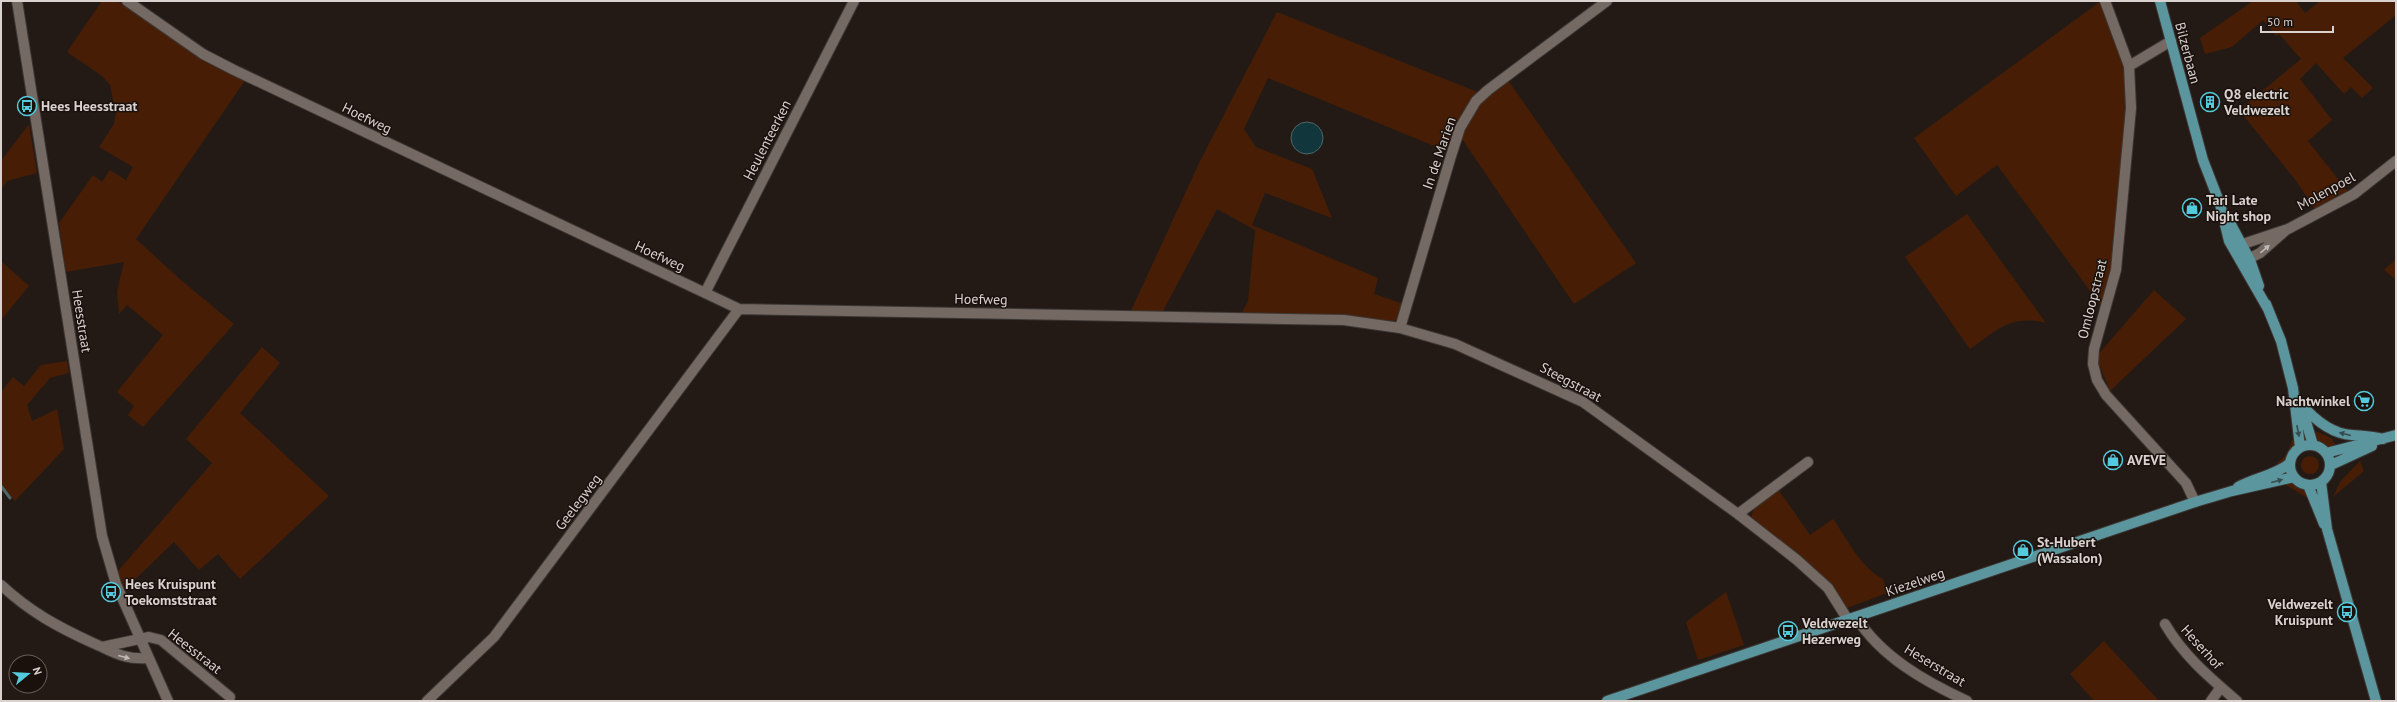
<svg xmlns="http://www.w3.org/2000/svg" width="2397" height="702" font-family="'PT Sans',sans-serif">
<style>
.green{fill:#471e05}
.water{fill:#11373c;stroke:#4d6668}
.lines{fill:none;stroke-linecap:round;stroke-linejoin:round}
.stream{stroke:#4d6668;stroke-width:3}
.minor-casing{stroke:#3d3734;stroke-width:12}
.tertiary-casing{stroke:#3d3734;stroke-width:12}
.primary-casing{stroke:#3d3734;stroke-width:12}
.minor{stroke:#746963;stroke-width:10}
.tertiary{stroke:#746963;stroke-width:10}
.primary{stroke:#5b959d;stroke-width:10}
.oneway{fill:#c0b8b4}
.oneway2{fill:#374c4e}
.labels{text-anchor:middle;stroke-width:3;stroke-linejoin:round;paint-order:stroke}
.street-label{font-size:14px;fill:#d9d2cf;stroke:#1a110d}
.poi-label{font-size:14px;font-weight:bold;fill:#d9d2cf;stroke:#1a110d;text-anchor:start}
</style>
<rect width="100%" height="100%" fill="#231a16"/>
<!-- green -->
<path class="green" d="M102,1h15l63,42 66,36 -110,160 46,42 52,43 -91,103 -15,-12 6,-9 -17,-14 46,-57 -36,-30 -8,9 -2,-22 7,-30 -58,10 -7,-49 34,-48 9,7 8,-12 16,10 7,-13 -34,-20 15,-23 2,-11 -6,-28 -8,-9 -35,-24z
M2101,1l24,66 2,45 -14,150 -11,45 -105,-142 -41,31 -42,-58z
M2253,1h43l9,12 15,-12h76v14l-53,43 30,30 -11,10 -11,-11 -7,7 -28,-31 -16,16 32,41 -24,21 41,52 -33,18 -19,-29 -58,-72 62,-51 -22,-25 -3,2 -13,-16 -31,27 -27,7 -5,-16z
M1277,12l203,81 -31,59 -181,-74 -24,51 12,18 56,22 20,49 -67,-25 -13,32 126,53 -4,16 30,10 -5,15 -10,4 -148,-9 7,-13 7,-71 -38,-21 -55,104h-32l70,-152z
M1507,79l129,184 -62,41 -114,-168 16,-30z
M29,124l8,49 -30,8 -6,9v-29z
M1967,214l79,109c-35,-9 -49,7 -76,26l-65,-92z
M2396,259v21l-12,-10z
M1,261l28,25 -28,34z
M2154,290l32,29 -76,72 -14,-34z
M262,347l18,16 -40,50 89,83 -89,83 -22,-25 -19,16 -25,-28 -49,47 -7,-18 94,-108 -26,-24z
M67,361l2,12 -19,5 -23,27 5,16 25,-12 7,40 -49,52 -14,-15v-94l12,-15 11,9 17,-21z
M2318,432l13,6 6,9c-11,2 -20,-5 -25,-14z
M2294,436l2,4 -10,20 -10,7 2,-5c11,-6 11,-16 16,-26z
M2301 465a9 9 0 1 1 18 0a9 9 0 1 1-18 0Z
M2360,461l4,10 -31,26 7,-15z
M2287,481l14,6 9,11c-6,0 -18,-11 -27,-14z
M1778,489l32,46 23,-16c14,20 28,49 50,60l4,14 -40,15c-26,-36 -55,-57 -91,-84l-5,-7 5,-13z
M1726,592l18,53 -46,15 -12,-38z
M2104,641l55,60h-65l-24,-27z"/>
<!-- water -->
<path class="water" d="M1291 138a16 16 0 1 1 32 0a16 16 0 1 1-32 0Z"/>
<g class="lines">
<!-- stream -->
<path class="stream" d="M1,486l9,12"/>
<defs>
<path id="minor" d="M127,1l76,53 31,16 505,239 605,11 56,8 55,16 128,58 155,112 59,46 31,28 20,32
M2105,1l24,65 2,42 -15,162 -22,79 -1,15 4,16 9,15 80,88 9,19
M2129,66l42,-25
M2234,247l54,-18 66,-35 42,-33
M2242,262l18,-9 26,-23
M705,293l149,-292
M1400,328l51,-172 9,-28 16,-27 12,-11 119,-89
M1738,514l70,-52
M1,585c29,27 57,42 92,58 21,9 31,17 55,15
M1856,617c25,40 70,65 111,84
M2165,624c18,31 44,53 72,77
M102,647l47,-10 12,3 69,57
M427,701l67,-64 245,-328
M2211,701l10,-14"/>
<path id="tertiary" d="M17,1l85,535 14,48 52,117"/>
<path id="primary" d="M2160,1l43,159 17,44 9,37 39,68
M2227,217l23,43 9,26
M2266,304l15,37 12,47 7,59
M2301,404c13,15 30,30 51,31 11,1 20,1 31,4
M2301,405l12,40
M2290 465a20 20 0 1 1 40 0a20 20 0 1 1-40 0Z
M2326,453l70,-18
M2331,465l41,-19
M2321,482l6,47 49,172
M2308,485l16,39
M2238,487c16,-9 38,-12 52,-24
M1607,701l588,-199 37,-11 62,-14"/>
</defs>
<!-- minor casing -->
<use href="#minor" class="minor-casing"/>
<!-- tertiary casing -->
<use href="#tertiary" class="tertiary-casing"/>
<!-- primary casing -->
<use href="#primary" class="primary-casing"/>
<!-- minor -->
<use href="#minor" class="minor"/>
<!-- tertiary -->
<use href="#tertiary" class="tertiary"/>
<!-- primary -->
<use href="#primary" class="primary"/>
</g>
<!-- one-way arrows -->
<defs><path id="oneway-solid" d="M-6-.8H1V-3.2L6.5 0L1 3.2V.8H-6Z"/></defs>
<g class="oneway">
<use href="#oneway-solid" transform="translate(2265 249) rotate(-40)"/>
<use href="#oneway-solid" transform="translate(124 657) rotate(15)"/>
</g>
<g class="oneway2">
<use href="#oneway-solid" transform="translate(2298 431) rotate(79)"/>
<use href="#oneway-solid" transform="translate(2345 434) rotate(-166)"/>
<use href="#oneway-solid" transform="translate(2277 481) rotate(-15)"/>
</g>
<!-- icons -->
<defs>
<symbol id="building-ring" viewBox="-11 -11 22 22"><circle r="9.5" fill="#1a110d" stroke="#54cadd" stroke-width="1.5"/><path d="M-4-6H4V6H1V3H-1V6H-4ZM-2.5-4.3h1.7v1.8h-1.7ZM.8-4.3h1.7v1.8H.8ZM-2.5-1h1.7V.8h-1.7ZM.8-1h1.7V.8H.8Z" fill="#54cadd"/></symbol>
<symbol id="bus-ring" viewBox="-11 -11 22 22"><circle r="9.5" fill="#1a110d" stroke="#54cadd" stroke-width="1.5"/><path d="M-5-6H5V4H4V6H2V4H-2V6H-4V4H-5ZM-3.5-4V0h7V-4ZM-3.5 1.2v1.5H-2V1.2ZM2 1.2v1.5H3.5V1.2Z" fill="#54cadd"/></symbol>
<symbol id="shop-ring" viewBox="-11 -11 22 22"><circle r="9.5" fill="#1a110d" stroke="#54cadd" stroke-width="1.5"/><path d="M-5-2.5h2.3a2.7 3.5 0 0 1 5.4 0H5L5.5 6h-11ZM-1.5-2.5h3a1.5 2.3 0 0 0-3 0Z" fill="#54cadd"/></symbol>
<symbol id="supermarket-ring" viewBox="-11 -11 22 22"><circle r="9.5" fill="#1a110d" stroke="#54cadd" stroke-width="1.5"/><path d="M-6-5.5h2.5l.6 2H6L4.5 2H-2.5L-4.4-4H-6ZM-1.5 3.2a1.3 1.3 0 1 0 .1 0ZM3 3.2a1.3 1.3 0 1 0 .1 0Z" fill="#54cadd"/></symbol>
</defs>
<g fill-rule="evenodd">
<use href="#building-ring" x="2199" y="91" width="22" height="22"/>
<use href="#bus-ring" x="16" y="95" width="22" height="22"/>
<use href="#shop-ring" x="2181" y="197" width="22" height="22"/>
<use href="#supermarket-ring" x="2353" y="390" width="22" height="22"/>
<use href="#shop-ring" x="2102" y="449" width="22" height="22"/>
<use href="#shop-ring" x="2012" y="539" width="22" height="22"/>
<use href="#bus-ring" x="100" y="581" width="22" height="22"/>
<use href="#bus-ring" x="2336" y="601" width="22" height="22"/>
<use href="#bus-ring" x="1777" y="620" width="22" height="22"/>
</g>
<g class="labels">
<!-- street labels -->
<g class="street-label">
<text transform="translate(2188 53) rotate(75)" y="5">Bilzerbaan</text>
<text transform="translate(367 118) rotate(26)" y="5">Hoefweg</text>
<text transform="translate(767 140) rotate(-63)" y="5">Heulenteerken</text>
<text transform="translate(1439 153) rotate(-71)" y="5">In de Marien</text>
<text transform="translate(2326 191) rotate(-29)" y="5">Molenpoel</text>
<text transform="translate(660 256) rotate(25)" y="5">Hoefweg</text>
<text transform="translate(981 299) rotate(1)" y="5">Hoefweg</text>
<text transform="translate(2092 299) rotate(-76)" y="5">Omloopstraat</text>
<text transform="translate(82 321) rotate(81)" y="5">Heesstraat</text>
<text transform="translate(1571 382) rotate(28)" y="5">Steegstraat</text>
<text transform="translate(578 502) rotate(-53)" y="5">Geelegweg</text>
<text transform="translate(1915 582) rotate(-19)" y="5">Kiezelweg</text>
<text transform="translate(2202 647) rotate(48)" y="5">Heserhof</text>
<text transform="translate(195 651) rotate(38)" y="5">Heesstraat</text>
<text transform="translate(1935 665) rotate(31)" y="5">Heserstraat</text>
</g>
<!-- poi labels -->
<g class="poi-label">
<text x="2224" y="99">Q8 electric<tspan x="2224" dy="16">Veldwezelt</tspan></text>
<text x="41" y="111">Hees Heesstraat</text>
<text x="2206" y="205">Tari Late<tspan x="2206" dy="16">Night shop</tspan></text>
<text x="2350" y="406" text-anchor="end">Nachtwinkel</text>
<text x="2127" y="465">AVEVE</text>
<text x="2037" y="547">St-Hubert<tspan x="2037" dy="16">(Wassalon)</tspan></text>
<text x="125" y="589">Hees Kruispunt<tspan x="125" dy="16">Toekomststraat</tspan></text>
<text x="2333" y="609" text-anchor="end">Veldwezelt<tspan x="2333" dy="16">Kruispunt</tspan></text>
<text x="1802" y="628">Veldwezelt<tspan x="1802" dy="16">Hezerweg</tspan></text>
</g>
</g>
<!-- border -->
<rect width="2397" height="702" fill="none" stroke="#d9d2cf" stroke-width="4"/>
<!-- north arrow -->
<g transform="translate(28 674) rotate(72)"><circle r="19" fill="#1a110d" stroke="#665e5b"/>
<path d="M0-3L7 15L0 10L-7 15Z" fill="#54cadd"/>
<text y="-6" font-size="11" font-weight="bold" text-anchor="middle" fill="#d9d2cf">N</text>
</g>
<!-- scale -->
<path d="M2261 26v6h72v-6" fill="none" stroke="#d9d2cf" stroke-width="2"/>
<text x="2267" y="26" font-size="12" fill="#d9d2cf" stroke="#1a110d" stroke-width="3" paint-order="stroke">50 m</text>
</svg>
